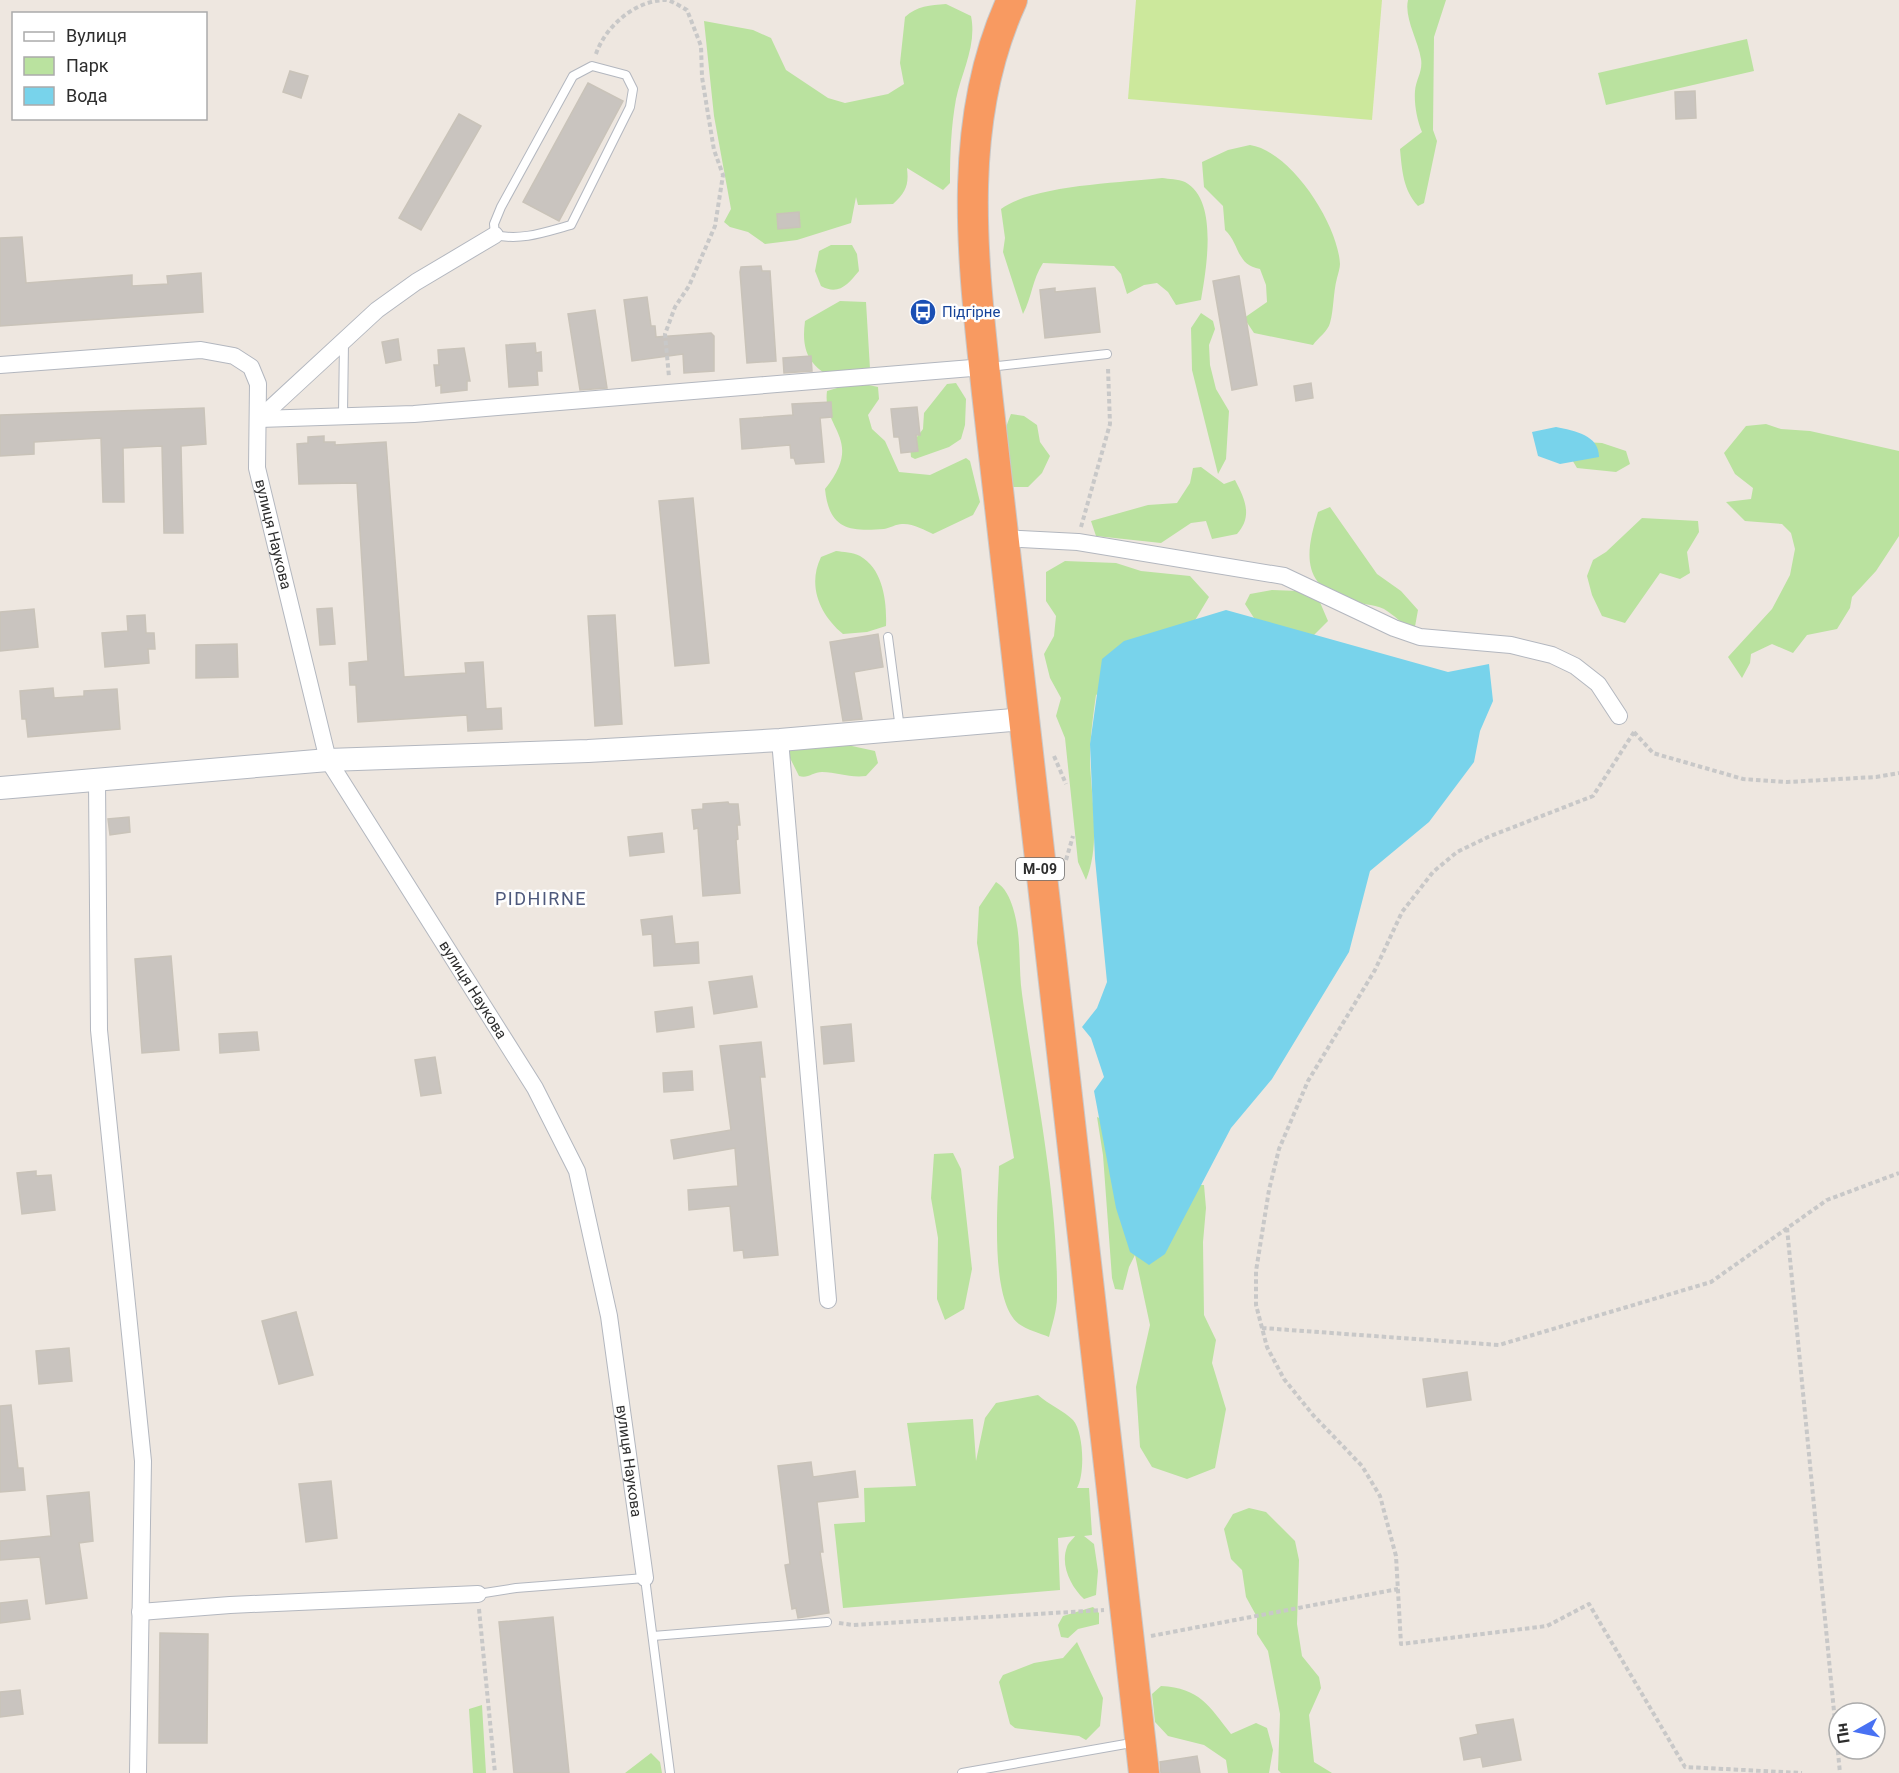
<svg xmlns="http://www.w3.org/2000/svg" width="1899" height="1773" font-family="Roboto,sans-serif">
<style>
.green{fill:#bae29f}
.pitch{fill:#cce89c}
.water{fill:#78d3eb}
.building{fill:#c9c4bf;stroke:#c9c3b9;stroke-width:1.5}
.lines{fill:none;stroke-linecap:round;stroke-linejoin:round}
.lane-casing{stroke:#b3b7bf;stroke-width:10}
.street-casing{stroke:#b3b7bf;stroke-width:18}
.secondary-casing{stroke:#b3b7bf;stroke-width:24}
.highway-casing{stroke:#c8c8c8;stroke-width:32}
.path{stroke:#c8c8c8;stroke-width:4;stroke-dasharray:4.5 3;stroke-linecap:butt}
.lane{stroke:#fff;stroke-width:8}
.street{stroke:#fff;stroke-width:16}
.secondary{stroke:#fff;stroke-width:22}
.highway{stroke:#f89a61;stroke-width:30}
.labels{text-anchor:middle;stroke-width:5;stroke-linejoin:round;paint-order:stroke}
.shield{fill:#fff;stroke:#6c6c6c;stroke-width:1.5}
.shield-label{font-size:14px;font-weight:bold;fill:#2d2d2d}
.transit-label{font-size:15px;fill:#164399;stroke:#fff;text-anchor:start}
.street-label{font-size:15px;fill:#2d2d2d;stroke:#fff}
.quarter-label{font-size:18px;letter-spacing:1.5px;fill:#4e597c;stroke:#fff}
</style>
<rect width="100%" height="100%" fill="#eee7e0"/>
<!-- green -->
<path class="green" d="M1408,0h38l-12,37 -1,93 4,11 -13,62 -6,3c-15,-16 -16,-36 -18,-57l22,-17c-5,-12 -8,-28 -7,-41 1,-12 8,-19 6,-32 -3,-19 -17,-41 -13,-59z
M946,4l25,12c6,29 -9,55 -15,83 -5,28 -6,55 -6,84l-7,7 -36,-22c2,17 -1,24 -14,36l-35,1 -2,-8 -5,26 -54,17 -32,4 -17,-12 -18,-5 -6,-5 7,-13 -17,-93 -10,-95 49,9 18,8 15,32 42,28 17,5 43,-9 16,-10 -4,-21 5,-46c12,-11 25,-12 41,-13z
M1747,39l7,32 -148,34 -8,-32z
M1250,145c41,6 88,79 90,119 0,4 -2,10 -3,14 -4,15 -3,31 -7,45 -2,8 -12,15 -17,22l-59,-12 -10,-15 23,-16 -1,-17 -6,-16c-24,-4 -20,-25 -35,-39l-2,-24 -19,-19 -2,-25 26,-12z
M1162,178c7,1 16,1 23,4 34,18 21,88 16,118l-25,5 -8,-13 -11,-9 -13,2 -17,9 -6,-20 -7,-8 -71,-3c-11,17 -11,34 -20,51l-20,-62 2,-14 -4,-29c32,-24 119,-26 161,-31z
M831,245h21l5,9 2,17c-11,13 -20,25 -38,15l-6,-15 4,-20z
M840,301l26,1 4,67 -44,5c-21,-13 -24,-30 -21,-53z
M1201,313l12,8 2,8 -6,16 1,20 6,24 13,22 -3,48 -8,15 -26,-104 -1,-42z
M956,383l10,16 -1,26 -4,14 -12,8 -34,12 -4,-2 -1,-11 13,-17 1,-16 23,-29z
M864,384l14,3 1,12 -11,16 4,14 13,12 14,31 31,3 36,-17 4,3 10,41 -7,13 -40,19c-8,-4 -21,-11 -31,-10 -6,0 -12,4 -18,5 -37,3 -55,-1 -59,-40 40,-50 -3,-59 2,-98l20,-6z
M1011,414l13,2 13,9 3,17 10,14 -8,17 -14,14h-15c-8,-31 -15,-43 -2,-73z
M1766,424l15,5 29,2 89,20v85l-23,35 -24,26 -2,11 -13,21 -30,6 -14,18 -21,-9 -21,10 -1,9 -8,15 -14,-21 44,-48 18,-34 5,-26 -4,-16 -9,-9 -37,-3 -19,-19 25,-3 2,-11 -18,-14 -11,-21 22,-27z
M1584,442l18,1 24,8 4,13 -14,8 -39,-4 -9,-15z
M1201,467l23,17 11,-4c10,19 18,36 2,54l-25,5 -6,-18 -15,2 -30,20 -65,-7 -5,-15 57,-16 29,-2 13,-20 3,-15z
M1330,507l47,67 24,17 17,19 -4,22c-10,-7 -20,-17 -30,-23 -11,-5 -25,-5 -37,-9 -47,-15 -41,-49 -29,-88z
M1642,518l56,3 1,11 -12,20 3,21 -10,6 -20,-6 -35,50 -23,-7 -10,-21 -5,-19 6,-16 13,-8z
M836,551c7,1 17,1 24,5 23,13 27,45 26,70l-19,6 -24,2c-23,-19 -36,-48 -22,-77z
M1065,561l51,2 25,8 49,5 19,21 -21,35 -92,63c-3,21 -6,43 -6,65 1,38 11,84 -4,120l-8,-18 -13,-124 -9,-22 5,-18 -11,-20 -6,-24 10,-18 2,-20 -10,-15v-29z
M1272,590l27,1 20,9 9,21 -18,18 -56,-21 -9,-14 5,-10z
M838,743l37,8 3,12 -12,13c-17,2 -29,-4 -44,-4 -9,0 -14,7 -23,4l-11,-22 5,-10z
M996,882c9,5 14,16 17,26 9,29 5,57 9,86 14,101 36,201 35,303 0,13 -5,28 -8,40 -9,-4 -22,-7 -30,-13 -30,-23 -21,-123 -20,-158l15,-8 -37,-215 2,-36z
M1097,1117l7,3 67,65h33l2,23 -3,34 1,73 12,25 -4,23 14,46 -11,59 -28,11 -35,-12 -12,-20 -4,-60 14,-62 -15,-70 -6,12 -6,23 -8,-1 -3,-11 -9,-123z
M953,1153l8,16 11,100 -8,40 -19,11 -8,-21 1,-61 -7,-40 3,-44z
M1038,1395c10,9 26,16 35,25 11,12 12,55 4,68h12l3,47 -8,1 10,8 4,27 -2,24 -12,4c-13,-12 -24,-34 -17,-52 1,-4 6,-8 8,-11l-17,2 2,52 -217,18 -9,-84 31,-2 -1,-34 52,-2 -9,-63 66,-4 3,42 9,-43 11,-15z
M1249,1508l17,4 29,29 4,19 -2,64 5,32 17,21 2,11 -12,27 5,47 18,11h-51l-3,-3 2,-56 -12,-63 -11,-17v-17l-11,-20 -4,-27 -11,-11 -7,-30 9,-15z
M1093,1607l6,6v11l-21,5 -10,9 -7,-1 -3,-12 5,-9z
M1077,1642l26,56 -3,28 -14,14 -7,-4 -64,-8 -5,-4 -11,-42 4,-7 31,-12 29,-5z
M1161,1686c39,2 48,20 70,48l25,-11 11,5 6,22 -4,23h-41l-2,-13 -22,-15 -36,-9 -13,-14 -3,-28z
M482,1705l4,68h-13l-4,-64z
M651,1753l9,9 2,11h-37z"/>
<!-- pitch -->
<path class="pitch" d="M1136,0h246l-10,120 -244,-21z"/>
<!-- water -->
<path class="water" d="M1556,427c19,4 43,8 43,30l-39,7 -22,-8 -6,-24z
M1226,610l222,62 41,-8 4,37 -13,30 -6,31 -45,60 -59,49 -21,81 -77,127 -41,49 -66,126 -16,11 -19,-13 -14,-44 -22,-117 10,-14 -13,-39 -9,-11 15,-19 10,-26 -12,-123 -5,-115 12,-85 22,-18z"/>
<!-- building -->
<path class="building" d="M290,71l18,5 -7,22 -18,-6z
M588,83l35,18 -64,120 -36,-19z
M1695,91l1,27 -20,1 -1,-27z
M459,114l22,12 -60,104 -22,-12z
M799,212l1,15 -22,2 -1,-15z
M22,237l4,46 106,-8v11l36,-2 -1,-8 34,-3 2,39 -203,14v-88z
M761,266l1,5h8l6,90 -29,2 -7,-91 1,-5z
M1239,276l18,109 -25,5 -19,-109z
M1055,288v4l40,-4 5,44 -55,6 -5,-48z
M647,297l4,29h4l1,11 55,-4 3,3v35l-30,2 -1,-19 -51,7 -8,-61z
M595,310l12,78 -27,2 -12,-76z
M398,339l3,21 -15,3 -4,-21z
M535,343l1,10 5,-1 1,19h-5l1,14 -29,2 -3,-42z
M464,348l6,33h-3v9l-26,3v-8l-5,1 -2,-21h5l-1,-15z
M811,356l1,15 -28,2 -1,-15z
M1311,383l2,15 -17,3 -2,-15z
M831,402l1,15 -12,1 4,44 -28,2 -2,-6h-3l-1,-13 -48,4 -2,-30 53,-4 -1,-11z
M917,407l3,28h-4l2,16 -17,2 -2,-16h-5l-3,-28z
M204,408l2,36 -25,2 2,87h-19l-2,-87 -39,2 1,54h-21l-2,-64 -67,4v12l-34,2v-41z
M324,436v6h11v3l51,-3 18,235 62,-4 -1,-10 18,-1 3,47 15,-1 1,21 -34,2 -1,-16 -109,7 -2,-37h-6l-1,-22 19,-2 -11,-178 -58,1 -2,-40 11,-1v-6z
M693,498l16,165 -34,3 -16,-165z
M332,608l3,36 -15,1 -3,-36z
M34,609l4,38 -38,4v-39z
M145,615l1,18h8l1,16h-7l1,14 -44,4 -3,-34 26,-2 -1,-15z
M615,615l7,109 -27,2 -7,-110z
M878,634l5,33 -29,5 8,47 -19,2 -13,-79z
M237,644l1,33 -42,1v-33z
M53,688l1,10 30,-2v-5l33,-2 3,40 -92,8 -2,-18h-4l-2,-28z
M728,802l1,2h9l2,21h-3l1,14 -2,1 4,53 -37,3 -5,-68 -4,1 -2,-19 11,-1v-5z
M129,817l1,15 -20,3 -2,-16z
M662,833l2,19 -34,4 -2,-19z
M672,916l3,28 23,-2 1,21 -45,3 -2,-32 -9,1 -2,-15z
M171,956l8,94 -37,3 -7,-94z
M752,976l5,31 -43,7 -5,-32z
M692,1007l2,20 -37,5 -2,-20z
M851,1024l3,37 -30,3 -3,-37z
M257,1032l2,18 -39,3 -1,-19z
M761,1042l4,35h-5l18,178 -34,3 -1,-8 -9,1 -4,-45 -41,4 -1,-20 50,-4 -3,-38 -61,11 -3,-19 60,-10 -11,-84z
M435,1057l6,36 -20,3 -6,-36z
M692,1071l1,19 -29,2 -1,-19z
M36,1171v5l15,-1 4,35 -33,4 -5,-41z
M296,1312l17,63 -34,9 -17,-63z
M69,1348l3,33 -33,3 -3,-33z
M1467,1372l4,28 -44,7 -4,-28z
M11,1405l7,63h5l2,22 -25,2v-86z
M811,1462l2,15 42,-6 3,26 -41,5 6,50h-3l9,61 -31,5 -2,-10 -4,1 -7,-44 5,-1 -12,-98z
M331,1481l6,57 -31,4 -7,-58z
M89,1492l4,49 -14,2 8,55 -41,6 -6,-47 -40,3v-19l51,-5 -4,-40z
M27,1600l3,19 -30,4v-20z
M553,1617l16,156h-55l-15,-151z
M160,1633l48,1 -1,109h-48z
M20,1690l3,24 -23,3v-25z
M1513,1719l8,41 -38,7 -2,-10 -17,3 -4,-22 18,-4 -2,-9z
M1197,1756l3,17h-39l-1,-11z"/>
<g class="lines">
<defs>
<path id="lane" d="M592,66l34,9 7,14 -3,18 -59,118c-26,7 -49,16 -76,10l-1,-11 7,-17 72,-131z
M989,367l118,-13
M343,414l1,-72
M888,637l12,92
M478,1594l38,-6 129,-10 25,195
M653,1636l174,-14
M962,1773l175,-31"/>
<g id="street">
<path id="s1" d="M0,365l201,-15 33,6 17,11 7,17 -1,84 71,292 207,328 42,83 32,145 36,262"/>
<path d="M259,419l155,-5 570,-47"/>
<path d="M259,419l118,-109 39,-28 79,-47"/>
<path d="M1003,538l75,4 206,34 110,52 26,9 91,8 41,10 23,11 23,18 21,32"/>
<path d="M780,740l48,560"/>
<path d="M97,780l2,250 44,431 -5,312"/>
<path d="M140,1612l90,-7 248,-11"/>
</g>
<path id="secondary" d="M0,788l328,-28 260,-9 192,-11 243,-21"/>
<path id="highway" d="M1012,0c-57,124 -39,261 -25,393l157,1380"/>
</defs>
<!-- lane casing -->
<use href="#lane" class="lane-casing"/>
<!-- street casing -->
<use href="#street" class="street-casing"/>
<!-- secondary casing -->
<use href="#secondary" class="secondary-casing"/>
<!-- highway casing -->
<use href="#highway" class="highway-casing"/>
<!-- path -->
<path class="path" d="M596,54c9,-27 39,-54 70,-54 7,1 15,7 21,10l14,36 1,31 6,37 6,36 9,25 -8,51 -26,60 -14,21 -10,27 4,43
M1081,527l29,-103 -2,-56
M1634,732l-41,64 -105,41 -31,15 -24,20 -31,40 -27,58 -67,111 -29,68 -10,41 -13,81v34l11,42 17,32 29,36 49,51 18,30 16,60 5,88 146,-18 42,-22 96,163 117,6
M1634,732l19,21 90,26 44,3 89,-5 23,-4
M1054,756l12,28
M1066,860l7,-24
M1787,1228l53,545
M1262,1328l237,17 212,-63 116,-82 72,-27
M479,1609l16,164
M839,1623l14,2 251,-15
M1151,1636l247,-47"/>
<!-- lane -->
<use href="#lane" class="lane"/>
<!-- street -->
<use href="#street" class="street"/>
<!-- secondary -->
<use href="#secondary" class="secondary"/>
<!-- highway -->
<use href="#highway" class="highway"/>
</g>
<!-- icons -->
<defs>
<symbol id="bus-disc" viewBox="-11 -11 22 22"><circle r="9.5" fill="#1a4fb4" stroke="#fff"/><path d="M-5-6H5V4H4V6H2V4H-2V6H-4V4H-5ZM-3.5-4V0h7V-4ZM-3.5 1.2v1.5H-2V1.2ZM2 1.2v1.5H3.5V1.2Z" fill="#fff"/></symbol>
</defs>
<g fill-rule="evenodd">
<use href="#bus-disc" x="908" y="297" width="30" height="30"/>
</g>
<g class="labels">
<!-- shield labels -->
<rect class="shield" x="1016" y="858" width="48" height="22" rx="4.5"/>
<g class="shield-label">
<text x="1040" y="874">М-09</text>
</g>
<!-- transit labels -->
<g class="transit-label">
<text x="942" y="317">Підгірне</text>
</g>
<!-- street labels -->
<g class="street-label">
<text dy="5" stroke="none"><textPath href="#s1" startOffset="426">вулиця Наукова</textPath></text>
<text dy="5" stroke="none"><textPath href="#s1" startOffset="930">вулиця Наукова</textPath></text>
<text dy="5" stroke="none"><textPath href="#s1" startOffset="1434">вулиця Наукова</textPath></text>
</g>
<!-- quarter labels -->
<g class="quarter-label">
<text x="541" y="905">PIDHIRNE</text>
</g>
</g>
<!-- legend -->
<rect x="12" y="12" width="195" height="108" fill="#ffffff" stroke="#ababab" stroke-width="1.5"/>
<rect x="24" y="32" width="30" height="9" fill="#ffffff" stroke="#ababab" stroke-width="1.5"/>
<text x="66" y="42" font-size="18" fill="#2d2d2d">Вулиця</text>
<rect x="24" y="57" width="30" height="18" fill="#bae29f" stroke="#ababab" stroke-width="1.5"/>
<text x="66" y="72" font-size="18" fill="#2d2d2d">Парк</text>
<rect x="24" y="87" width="30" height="18" fill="#78d3eb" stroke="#ababab" stroke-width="1.5"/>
<text x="66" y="102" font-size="18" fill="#2d2d2d">Вода</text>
<!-- north arrow -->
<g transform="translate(1857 1731) rotate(261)"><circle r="28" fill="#ffffff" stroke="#ababab" stroke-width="1.5"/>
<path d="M0-4.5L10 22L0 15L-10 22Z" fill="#4871f3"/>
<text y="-9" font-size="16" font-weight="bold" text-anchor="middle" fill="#2d2d2d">Пн</text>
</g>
</svg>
